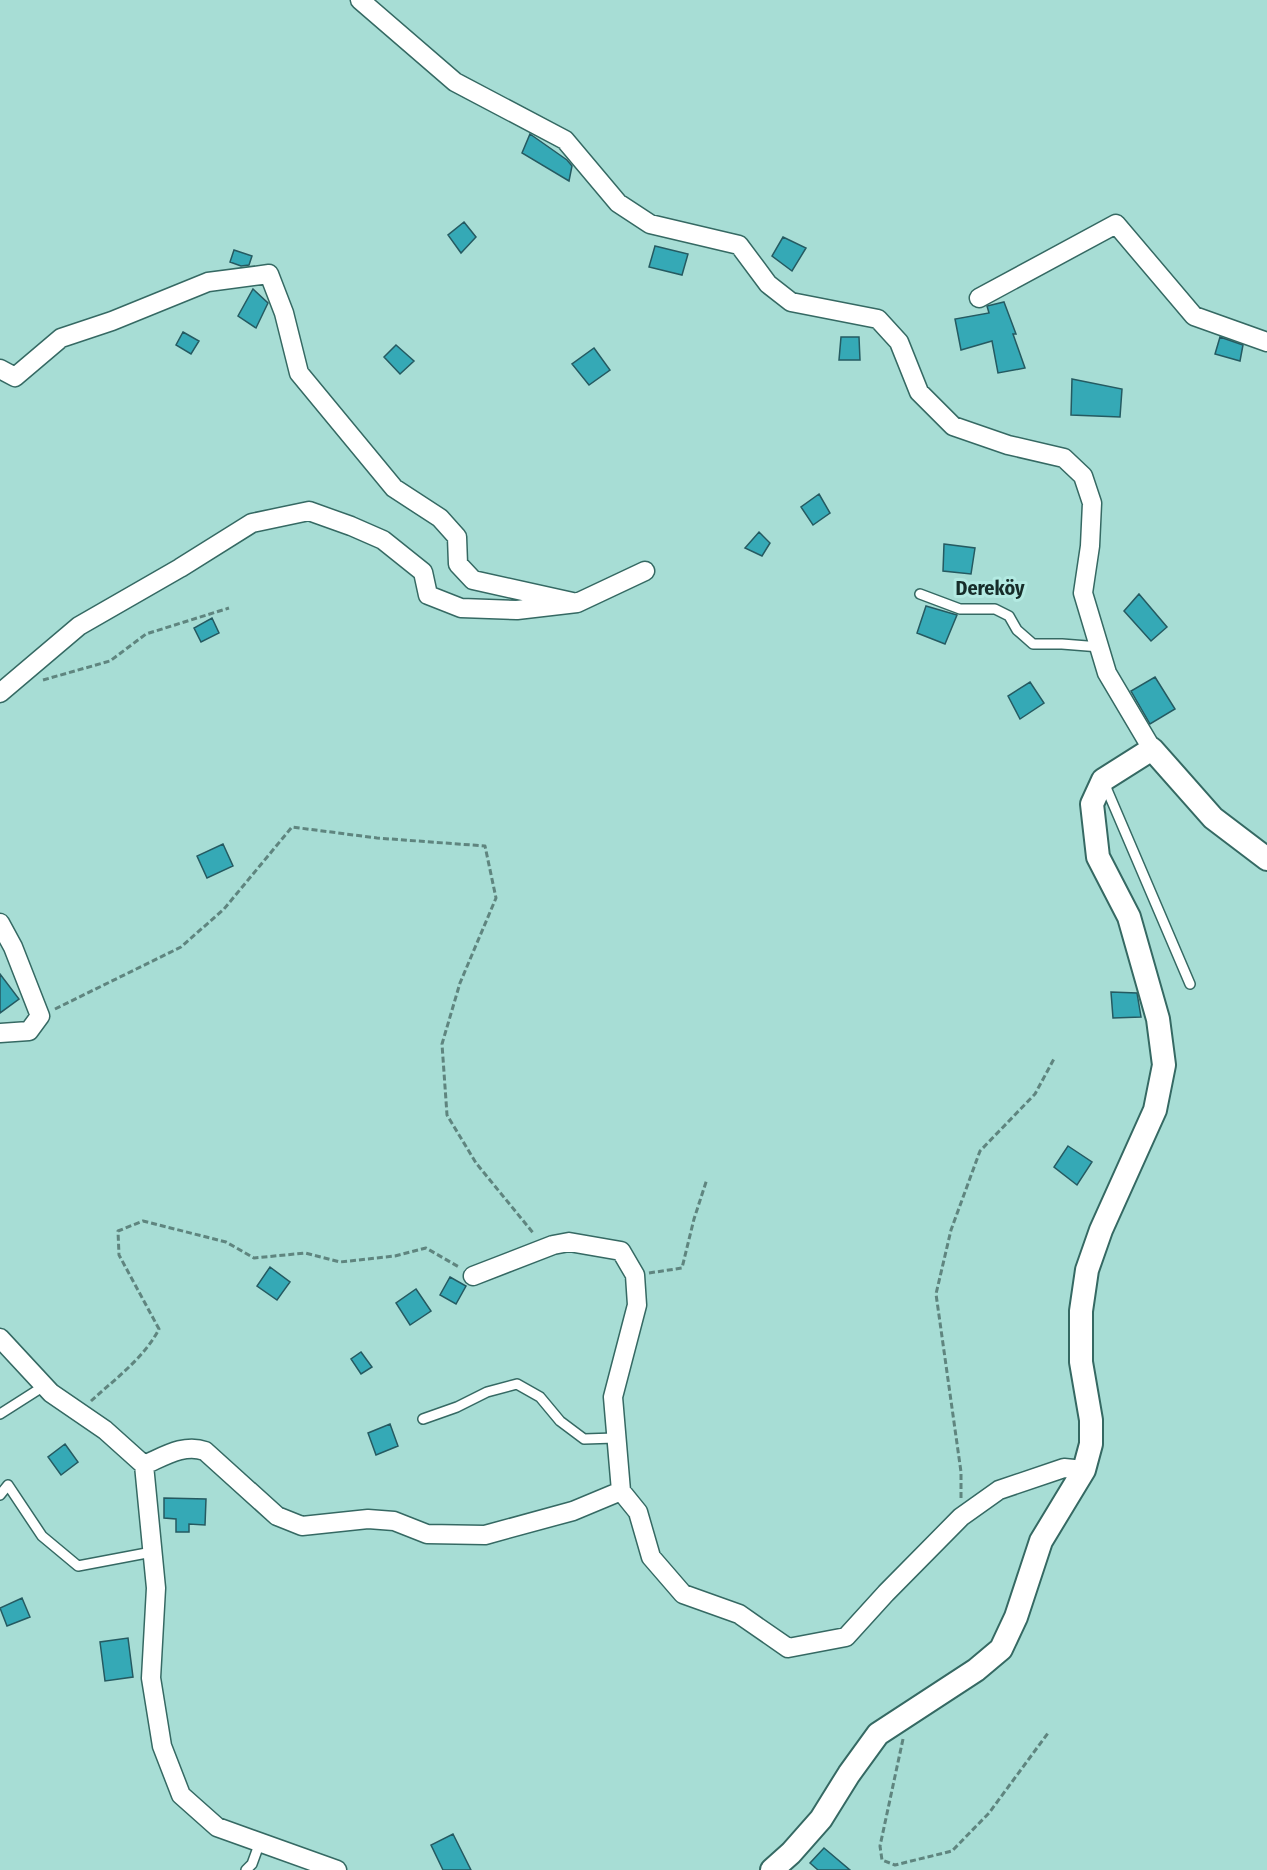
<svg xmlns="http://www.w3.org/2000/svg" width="1267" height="1870" font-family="'Fira Sans Condensed',sans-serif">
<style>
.building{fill:#35a9b6;stroke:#255a61;stroke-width:1.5}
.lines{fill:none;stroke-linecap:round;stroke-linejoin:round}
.service-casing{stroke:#356963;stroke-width:12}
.minor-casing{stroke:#356963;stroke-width:21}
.tertiary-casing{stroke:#356963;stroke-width:26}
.path{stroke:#5f857f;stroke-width:3;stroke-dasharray:6 3;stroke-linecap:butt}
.service{stroke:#fff;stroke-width:9}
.minor{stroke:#fff;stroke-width:18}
.tertiary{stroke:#fff;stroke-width:22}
.labels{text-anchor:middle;stroke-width:6;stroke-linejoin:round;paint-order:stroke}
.quarter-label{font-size:20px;font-weight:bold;fill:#162c29;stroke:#b3eae2}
</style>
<rect width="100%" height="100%" fill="#a7ddd5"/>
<!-- building -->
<path class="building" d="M530,134l37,26 5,6 -3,15 -47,-28z
M464,222l12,15 -15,16 -13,-18z
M783,237l23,11 -14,23 -20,-15z
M655,246l33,8 -6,21 -33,-8z
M234,250l18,6 -3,9 -8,1 -11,-4z
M253,289l15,14 -12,25 -18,-12z
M1004,302l12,32h-3l12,34 -27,5 -6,-32 -31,9 -6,-31 34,-6 -2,-7z
M183,332l16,9 -8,13 -15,-9z
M841,337h18l1,23h-21z
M1220,337l23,8 -3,16 -25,-7z
M396,345l18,16 -14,13 -16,-17z
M594,348l16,22 -21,15 -17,-21z
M1072,379l50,10 -2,28 -49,-2z
M819,494l11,19 -17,12 -12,-18z
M759,532l11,11 -8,13 -17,-8z
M944,544l31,4 -4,26 -28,-3z
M1139,594l28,33 -16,14 -27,-30z
M926,606l31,9 -12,29 -28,-11z
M212,618l7,15 -18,9 -7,-14z
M1155,677l20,32 -25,15 -19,-33z
M1030,682l14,21 -24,16 -12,-23z
M223,844l10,22 -26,12 -10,-22z
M0,974l19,25 -19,14z
M1111,992l26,1 4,24 -28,1z
M1068,1146l24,16 -15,23 -23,-18z
M270,1267l20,15 -13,18 -20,-14z
M450,1277l16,9 -10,18 -16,-9z
M416,1289l15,22 -21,14 -14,-22z
M361,1352l11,15 -11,7 -10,-15z
M390,1424l8,22 -22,9 -8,-22z
M65,1444l13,18 -17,13 -13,-18z
M164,1498l42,1 -1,26 -16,-1v8h-13v-13l-12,-1z
M22,1598l8,19 -23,9 -7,-18z
M128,1638l5,39 -28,4 -5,-39z
M453,1834l18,36h-28l-12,-25z
M824,1848l26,22h-32l-8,-7z"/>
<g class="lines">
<defs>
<path id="service" d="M920,594l40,15h35l14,7 8,14 16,14h29l38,3
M1105,785l85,199
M0,1414l44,-28
M423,1419l34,-12 30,-15 30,-8 23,13 20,24 24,18 31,-1
M0,1495l8,-10 34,51 36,30 74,-14
M246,1870l6,-6 8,-22"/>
<path id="minor" d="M360,0l95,82 110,58 53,63 32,21 89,21 29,39 23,18 87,17 21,23 20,50 34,34 55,19 56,13 19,18 9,27 -2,43 -7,47 24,80 45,76
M979,298l137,-74 78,92 73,26
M0,369l15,8 46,-39 51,-17 96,-39 61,-8 15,39 15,60 95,115 46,30 17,19 1,27 15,16 104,23
M0,693l79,-67 101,-58 72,-45 57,-12 42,15 32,14 40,32 5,23 33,13 56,2 60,-7 68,-32
M0,923l13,24 27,69 -11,15 -29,2
M473,1276l80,-31 16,-3 52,9 14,24 2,30 -24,92 8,94
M0,1338l51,55 54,37 39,35 12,123 -5,90 11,68 19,49 36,32 120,43
M144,1465c19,-8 40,-22 61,-14l72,65 25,10 66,-7 26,2 33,13 58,1 88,-24 48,-20 17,21 13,45 32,37 56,20 49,34 58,-11 40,-44 75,-76 38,-27 65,-22 20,2"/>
<path id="tertiary" d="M772,1870l19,-17 30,-34 28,-45 29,-40 98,-64 25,-21 15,-32 25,-76 43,-71 7,-26v-24l-10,-58v-51l6,-41 14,-40 54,-120 9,-45 -6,-46 -29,-102 -31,-60 -6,-53 11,-24 49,-31 61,69 54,41"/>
</defs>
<!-- service casing -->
<use href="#service" class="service-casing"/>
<!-- minor casing -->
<use href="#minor" class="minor-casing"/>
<!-- tertiary casing -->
<use href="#tertiary" class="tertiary-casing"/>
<!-- path -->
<path class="path" d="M43,680l67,-19 36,-27 83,-26
M55,1009l126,-62 43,-38 68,-82 85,11 108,8 11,52 -36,85 -18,61 5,71 29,48 58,71
M649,1273l33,-5 12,-49 13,-40
M91,1401c24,-22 53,-43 68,-72l-40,-74 -1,-24 25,-10 83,21 28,16 51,-5 35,9 55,-6 31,-8 33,19
M961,1498v-26l-25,-178 15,-64 29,-79 55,-57 20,-37
M903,1739l-23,107 2,14 13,5 57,-14 37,-38 59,-80"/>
<!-- service -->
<use href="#service" class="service"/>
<!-- minor -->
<use href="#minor" class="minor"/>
<!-- tertiary -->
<use href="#tertiary" class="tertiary"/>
</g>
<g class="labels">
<!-- quarter labels -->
<g class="quarter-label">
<text x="990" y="595">Dereköy</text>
</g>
</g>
</svg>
